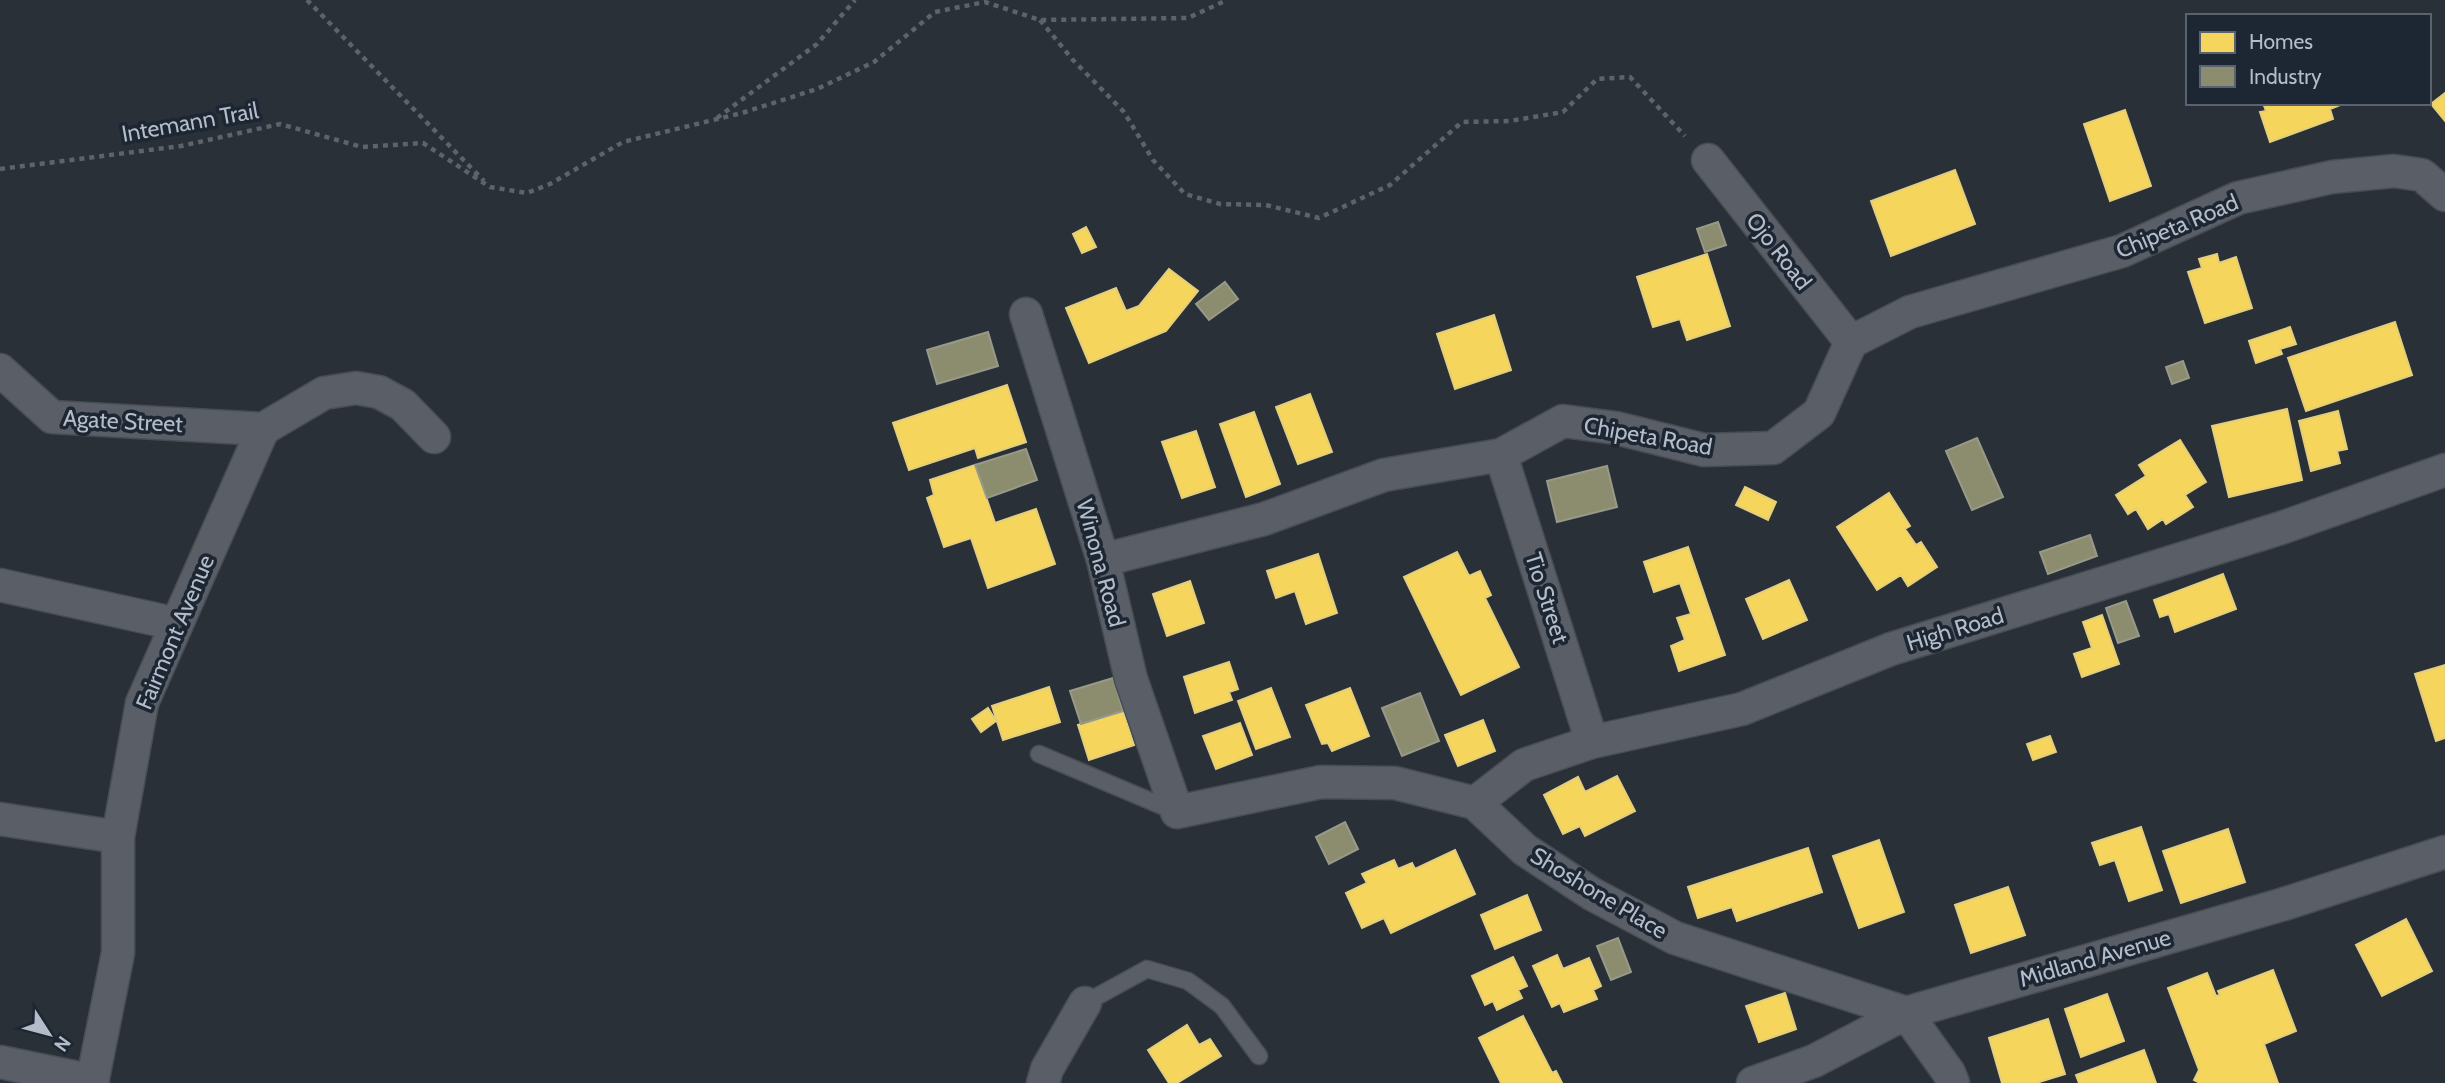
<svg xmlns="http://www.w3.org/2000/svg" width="2445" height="1083" font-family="Cabin,sans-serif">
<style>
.homes{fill:#f6d55c;stroke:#e2ce7d;stroke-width:2}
.industry{fill:#8c8c6e;stroke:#989a89;stroke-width:2}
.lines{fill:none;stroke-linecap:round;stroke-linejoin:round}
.lane-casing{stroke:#484c53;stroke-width:19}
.street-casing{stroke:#484c53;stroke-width:35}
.path{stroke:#5d636a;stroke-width:4.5;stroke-dasharray:5 5;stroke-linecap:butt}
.lane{stroke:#5a5e66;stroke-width:16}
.street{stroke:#5a5e66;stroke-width:32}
.labels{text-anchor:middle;stroke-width:7;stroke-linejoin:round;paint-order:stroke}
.street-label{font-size:23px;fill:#b4bcc9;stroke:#1d2633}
</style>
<rect width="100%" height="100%" fill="#2a3038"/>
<!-- homes -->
<path class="homes" d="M2445,93v28l-14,-17z
M2263,103h82l-15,6 3,10 -63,23 -10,-30 6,-1z
M2125,110l26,76 -41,15 -26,-77z
M1955,170l20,54 -84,32 -20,-55z
M1086,227l10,20 -14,6 -9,-19z
M1707,254l23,72 -43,14 -7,-21 -27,8 -16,-50z
M2217,254l2,9 17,-6 16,51 -47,15 -17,-51 14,-4 -3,-9z
M1169,269l29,22 -32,40 -77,32 -23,-55 50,-20 10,23 13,-5z
M1494,315l17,55 -56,19 -18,-55z
M2395,322l17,53 -106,36 -18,-53z
M2290,327l6,17 -16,5 2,5 -26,9 -7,-22z
M1007,385l19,57 -48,16 -3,-10 -66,22 -16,-47z
M1310,394l22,58 -34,12 -22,-57z
M2287,409l15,71 -73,17 -17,-71z
M2338,411l9,38 -10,2 3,12 -29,8 -12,-50z
M1254,412l26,72 -34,13 -26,-73z
M1196,431l19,56 -33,11 -20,-56z
M2180,440l26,42 -21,13 8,12 -27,17 -3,-5 -15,10 -12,-20 -8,5 -12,-19 30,-19 -7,-11z
M975,465l20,58 41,-14 19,55 -67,24 -17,-50 -27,9 -17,-49 7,-3 -4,-15z
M1745,487l31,15 -8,18 -32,-15z
M1889,493l21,33 -5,3 11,16 5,-3 16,25 -29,19 -7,-11 -24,15 -40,-63z
M1688,547l37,108 -46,16 -8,-25 14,-6 -8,-22 14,-4 -11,-31 -26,9 -10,-30z
M1457,552l12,24 11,-5 11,24 -6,3 34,69 -58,28 -57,-118z
M1318,554l19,59 -31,11 -11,-33 -19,7 -9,-27z
M2223,574l13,35 -61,23 -6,-18 -9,3 -6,-17z
M1789,580l18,40 -44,19 -17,-40z
M1190,581l14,42 -37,13 -14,-42z
M2102,615l17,49 -37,13 -8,-23 18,-6 -9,-26z
M1229,662l9,27 -9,3 3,8 -37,13 -11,-36z
M2445,665v73l-9,3 -21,-67z
M1049,687l11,35 -57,18 -11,-34z
M1271,688l19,49 -34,12 -18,-48z
M1350,688l19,48 -37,15 -4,-8 -6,1 -16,-39z
M988,708l8,13 -15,11 -9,-13z
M1123,711l11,34 -45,15 -11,-35z
M1483,720l12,31 -37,15 -13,-31z
M1240,723l12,32 -36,14 -13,-33z
M2050,736l6,16 -23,8 -6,-16z
M1617,776l18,35 -50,25 -5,-10 -17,8 -19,-39 34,-18 7,15z
M2141,827l21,63 -33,11 -14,-41 -15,5 -8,-22z
M2228,829l17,53 -64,21 -18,-52z
M1879,840l25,72 -45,16 -26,-72z
M1808,848l14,44 -85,29 -5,-14 -34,11 -10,-31z
M1455,850l20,44 -84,39 -7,-15 -22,10 -16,-35 21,-10 -5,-9 32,-14 4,9 14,-6 3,6z
M2008,887l17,48 -54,18 -16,-48z
M1527,895l14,35 -46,19 -14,-34z
M2406,919l26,52 -50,25 -26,-51z
M1557,955l6,14 26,-11 12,28 -8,4 4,9 -33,13 -4,-9 -8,4 -19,-41z
M1513,957l14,29 -9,4 4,8 -25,12 -4,-9 -8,4 -13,-29z
M2273,970l23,61 -32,13 14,39h-78l-6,-3 5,-10 -31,-82 39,-15 9,23 4,-1 -2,-4z
M1785,993l11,36 -37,13 -13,-36z
M2107,994l17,47 -43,16 -16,-48z
M1523,1016l29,57 4,-2 6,12h-61l-22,-45z
M2048,1019l17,55 -29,9h-34l-13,-45z
M1187,1025l12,20 11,-6 11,17 -44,27h-8l-21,-33z
M2144,1050l12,33h-77l-3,-8z"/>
<!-- industry -->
<path class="industry" d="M1718,222l8,23 -21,7 -8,-23z
M1225,282l13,17 -29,21 -13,-16z
M988,332l10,34 -61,18 -10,-34z
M2183,361l6,17 -17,6 -6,-17z
M1977,438l26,59 -31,13 -26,-59z
M1026,449l11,31 -50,18 -12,-33z
M1607,466l10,41 -60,15 -10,-41z
M2090,535l7,21 -49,18 -8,-22z
M2126,601l13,35 -21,7 -12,-35z
M1113,678l10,33 -42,13 -11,-33z
M1420,693l19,48 -37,15 -20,-48z
M1345,822l13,27 -29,15 -13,-27z
M1618,938l13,34 -20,8 -14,-34z"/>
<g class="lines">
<defs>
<path id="lane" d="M1039,754l135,57
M1085,1003l62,-34 41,12 34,25 37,50"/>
<path id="street" d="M1708,160l143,182
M1026,314l77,246 28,119 46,133 144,-30 74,1 80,20 50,47 67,44 83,44 231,75 43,60 4,10
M0,370l52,47 211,12
M1501,455l91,287
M1103,560l161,-41 120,-44 117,-20 62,-34 53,7 88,22 69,-2 46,-35 32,-71 59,-30 212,-61 116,-53 94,-21 62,-6 28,4 23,20
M0,585l177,39
M1475,803l49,-38 68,-23 150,-33 149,-60 390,-121 164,-58
M0,819l118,18
M0,1062l93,19
M92,1083l26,-130v-116l24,-134 121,-274 61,-36 32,-5 23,4 24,13 31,32
M1043,1083l4,-14 38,-66
M1753,1083l61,-22 92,-48 378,-109 161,-52"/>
</defs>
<!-- lane casing -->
<use href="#lane" class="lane-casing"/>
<!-- street casing -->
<use href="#street" class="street-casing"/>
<!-- path -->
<path class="path" d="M307,0l177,181
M1040,20l33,40 51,52 29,48 32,34 35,10 46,1 53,13 71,-33 72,-63 48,-1 53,-9 34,-33 33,-2 55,59
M717,118l100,-74 38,-44
M0,169l181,-23 99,-22 82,23 61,-4 67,44 37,6 23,-9 73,-42 119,-29 75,-24 57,-27 61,-50 50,-10 55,18 148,-2 39,-18"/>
<!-- lane -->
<use href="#lane" class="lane"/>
<!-- street -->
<use href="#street" class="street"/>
</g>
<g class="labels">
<!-- street labels -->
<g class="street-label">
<text transform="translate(190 122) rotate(-10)" y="8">Intemann Trail</text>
<text transform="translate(2177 226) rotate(-23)" y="8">Chipeta Road</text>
<text transform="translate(1779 251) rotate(52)" y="8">Ojo Road</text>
<text transform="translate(123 421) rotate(3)" y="8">Agate Street</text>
<text transform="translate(1648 436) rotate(10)" y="8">Chipeta Road</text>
<text transform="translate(1101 563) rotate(75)" y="8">Winona Road</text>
<text transform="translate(1547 598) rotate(72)" y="8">Tio Street</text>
<text transform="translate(1955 629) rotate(-17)" y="8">High Road</text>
<text transform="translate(175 632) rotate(-67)" y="8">Fairmont Avenue</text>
<text transform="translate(1599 893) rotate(31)" y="8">Shoshone Place</text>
<text transform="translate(2095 958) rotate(-16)" y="8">Midland Avenue</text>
</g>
</g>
<!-- legend -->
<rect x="2186" y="14" width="245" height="91" fill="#1d2633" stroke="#59626f" stroke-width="2"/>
<rect x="2200" y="32" width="35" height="21" fill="#f6d55c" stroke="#59626f" stroke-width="2"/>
<text x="2249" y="49" font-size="21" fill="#b4bcc9">Homes</text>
<rect x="2200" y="66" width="35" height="21" fill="#8c8c6e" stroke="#59626f" stroke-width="2"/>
<text x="2249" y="84" font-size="21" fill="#b4bcc9">Industry</text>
<!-- north arrow -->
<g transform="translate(49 1034) rotate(126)" stroke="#1d2633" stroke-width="5" paint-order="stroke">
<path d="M0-5L12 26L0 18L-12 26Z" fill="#b4bcc9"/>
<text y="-10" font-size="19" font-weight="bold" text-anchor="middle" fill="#b4bcc9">N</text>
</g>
</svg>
